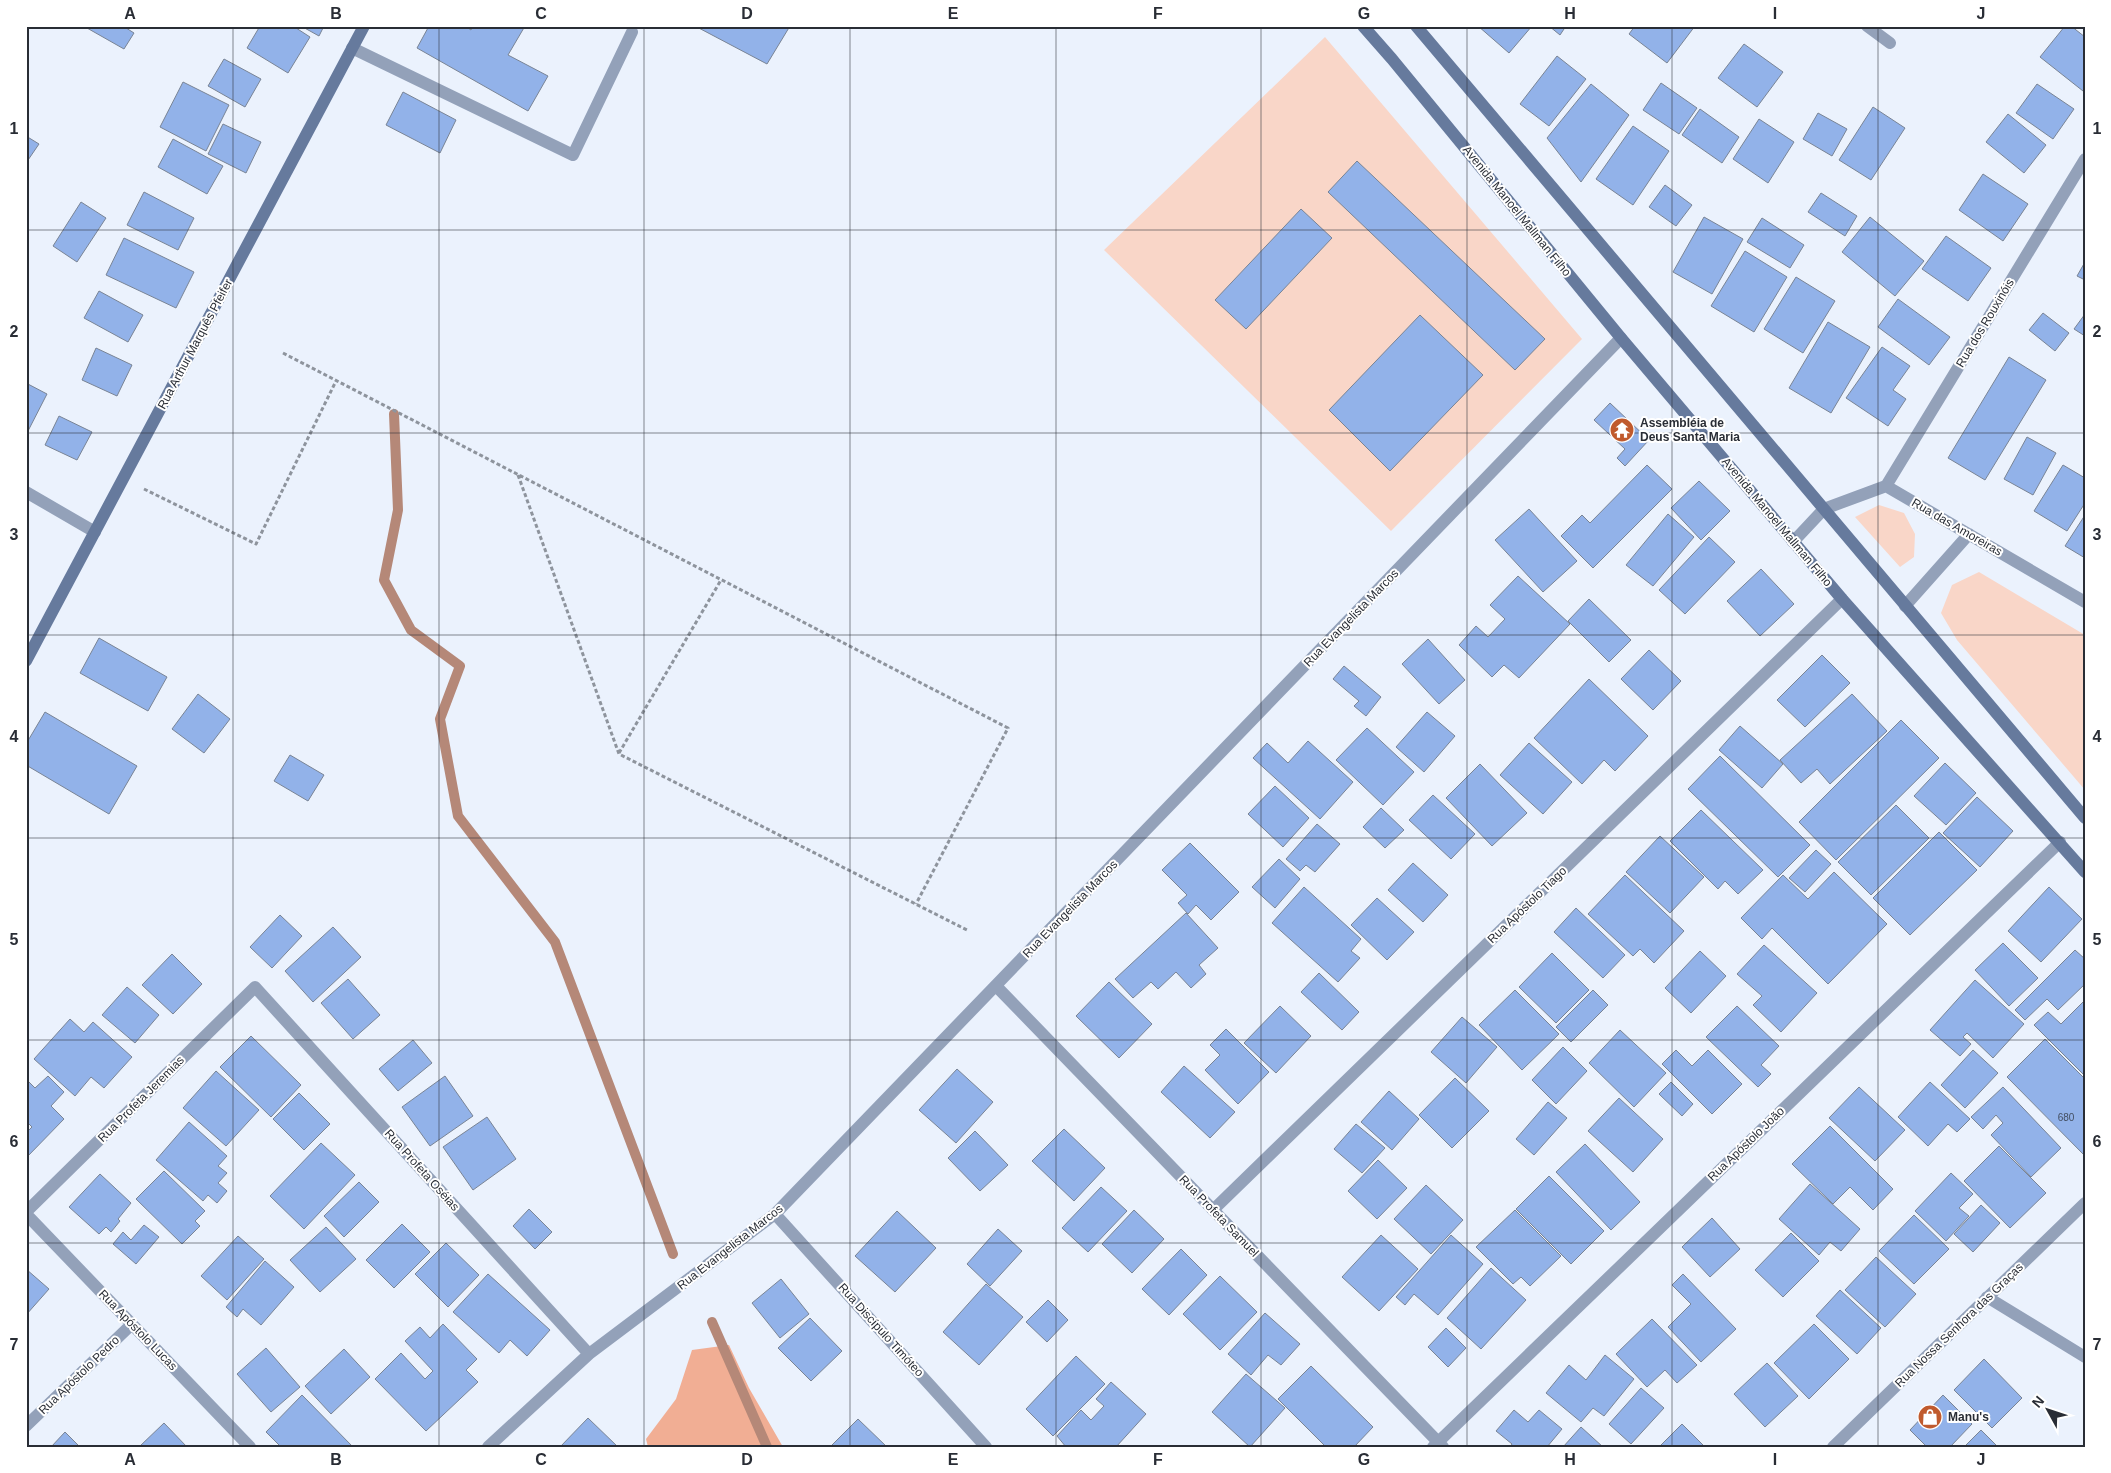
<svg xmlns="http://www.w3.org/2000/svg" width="2111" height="1473" font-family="Helvetica,sans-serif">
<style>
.green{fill:#f9d6c8}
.forest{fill:#f1ae94}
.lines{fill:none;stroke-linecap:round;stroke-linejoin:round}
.stream{stroke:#b58878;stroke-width:10}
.building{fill:#92b2e9;stroke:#798495}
.path{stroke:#8e949d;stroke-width:3;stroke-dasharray:4 2.5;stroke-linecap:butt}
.lane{stroke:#93a1b9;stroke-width:12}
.street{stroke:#93a1b9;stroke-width:12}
.secondary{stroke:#667a9d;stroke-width:12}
.grid{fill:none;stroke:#292d35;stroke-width:1;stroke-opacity:0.55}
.labels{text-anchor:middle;stroke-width:4;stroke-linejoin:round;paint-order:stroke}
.number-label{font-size:10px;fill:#434e62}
.street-label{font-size:12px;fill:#292d35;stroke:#fff}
.poi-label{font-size:12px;font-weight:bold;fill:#292d35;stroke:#fff;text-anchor:start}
.neatline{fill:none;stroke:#292d35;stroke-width:2}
.grid-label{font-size:16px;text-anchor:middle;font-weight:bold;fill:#292d35}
</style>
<rect width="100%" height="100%" fill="#ebf2fd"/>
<!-- green -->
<path class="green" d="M1325,37l257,302 -191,192 -287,-281z
M1879,505l25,8 11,21 -1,23 -14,10 -45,-50z
M1979,572l106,63v155l-128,-150 -16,-27 11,-28z"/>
<!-- forest -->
<path class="forest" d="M729,1345l20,43 34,59h-135l-2,-8 30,-40 16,-49z"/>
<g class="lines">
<!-- stream -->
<path class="stream" d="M394,414l4,96 -14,70 27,50 49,36 -20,53 18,97 97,126 118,312
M712,1322l55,125"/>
</g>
<!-- building -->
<path class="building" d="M88,26h35l11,7 -10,16 -37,-21z
M260,26h33l17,11 -22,36 -41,-25z
M301,26h23l-5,10z
M429,26h36l6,4 2,-4h52l-17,29 40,21 -20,35 -111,-63z
M695,26h95l-23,38z
M1478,26h54l-23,27z
M1549,26h17l-6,9z
M1635,26h60l-28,37 -38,-29z
M2065,26h6l14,11v52l-2,2 -43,-34z
M1744,44l39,28 -26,35 -39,-29z
M1557,56l29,23 -37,47 -29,-22z
M224,59l37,20 -16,28 -37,-21z
M183,82l46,23 -23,46 -46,-24z
M1661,83l36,25 -18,26 -36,-24z
M1591,84l38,31 -48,67 -34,-44z
M2037,84l37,25 -21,30 -37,-26z
M403,92l53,28 -16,33 -54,-28z
M1873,107l32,21 -34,52 -32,-20z
M1700,109l39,28 -17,26 -40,-28z
M1818,113l29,16 -15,27 -29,-17z
M2008,114l38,31 -22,28 -38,-31z
M1759,119l35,23 -26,41 -35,-24z
M223,124l38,18 -15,31 -38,-19z
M1633,126l36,25 -36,54 -37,-26z
M26,136l13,8 -13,19z
M173,139l50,27 -16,28 -49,-27z
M1357,161l188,178 -30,31 -187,-178z
M1983,174l45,30 -25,37 -44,-31z
M1665,185l27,20 -16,21 -27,-19z
M144,192l50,26 -16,32 -51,-25z
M1821,193l36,23 -12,20 -37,-24z
M81,202l25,16 -29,44 -24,-16z
M1301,209l31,29 -86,91 -31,-29z
M1704,217l39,22 -31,55 -39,-22z
M1870,217l54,44 -29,35 -53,-44z
M1762,218l42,27 -14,23 -43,-26z
M1946,236l45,32 -23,33 -46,-32z
M124,238l70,34 -18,36 -70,-33z
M1745,251l42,26 -33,55 -43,-26z
M2085,262v18l-8,-4z
M1796,277l39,24 -32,52 -39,-24z
M99,291l44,24 -15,27 -44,-24z
M1898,299l52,38 -21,28 -51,-38z
M2043,313l26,20 -14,18 -26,-21z
M2085,314v22l-11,-7z
M1420,315l63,60 -93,96 -61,-61z
M1828,322l42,25 -39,66 -42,-25z
M1882,347l28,19 -17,24 13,9 -18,27 -42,-28z
M96,348l36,17 -15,31 -35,-16z
M2009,357l37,23 -61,100 -37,-22z
M26,383l21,11 -19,37 -2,-1z
M1610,403l39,37 -24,26 -8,-8 8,-9 -31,-29z
M59,416l33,16 -15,28 -32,-15z
M2027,437l29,16 -23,42 -29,-16z
M1647,465l25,24 -79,79 -32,-32 21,-21 8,8z
M2063,465l22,13v25l-18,28 -33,-20z
M1699,481l31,30 -29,29 -30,-32z
M1529,509l48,52 -34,31 -48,-52z
M1668,514l26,23 -41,49 -27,-21z
M2085,515v43l-20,-12z
M1709,537l26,25 -50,52 -26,-24z
M1761,569l33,35 -34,32 -33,-35z
M1518,576l52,48 -51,54 -15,-13 -12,12 -33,-32 17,-19 12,11 17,-18 -15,-14z
M1589,599l42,41 -22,22 -41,-41z
M99,638l68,39 -19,34 -68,-38z
M1428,639l37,41 -26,24 -37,-40z
M1649,650l32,31 -28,29 -32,-31z
M1822,655l28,28 -45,44 -28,-27z
M1344,666l37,31 -15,19 -12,-10 5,-5 -26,-22z
M1589,679l59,57 -33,35 -11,-11 -22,24 -48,-46z
M198,694l32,25 -26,34 -32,-24z
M1852,694l35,37 -57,53 -13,-15 -16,14 -21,-23z
M45,712l92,54 -28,48 -83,-49v-21z
M1427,712l28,24 -31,36 -28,-25z
M1901,720l38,38 -103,102 -37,-38z
M1740,726l43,38 -21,24 -43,-38z
M1367,728l47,44 -31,33 -47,-45z
M1308,741l45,41 -33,37 -67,-61 14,-15 21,20z
M1529,743l43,39 -29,32 -43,-39z
M290,755l34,20 -16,26 -34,-20z
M1720,756l90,89 -32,32 -90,-88z
M1945,763l31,30 -30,32 -32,-29z
M1480,764l47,49 -35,33 -46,-48z
M1275,786l34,32 -26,29 -35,-33z
M1433,795l42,39 -24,25 -42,-39z
M1977,797l36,34 -33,36 -37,-34z
M1896,805l33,33 -58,57 -33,-33z
M1381,808l23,22 -19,18 -22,-21z
M1701,810l62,60 -25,24 -13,-13 -7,8 -48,-48z
M1317,824l23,20 -25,28 -9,-7 -6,6 -14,-12z
M1939,832l38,38 -67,65 -37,-37z
M1660,836l44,41 -34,36 -44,-41z
M1190,843l49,49 -28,28 -15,-15 -8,9 -10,-11 9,-8 -25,-25z
M1816,850l15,14 -26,28 -16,-14z
M1279,859l21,20 -25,29 -23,-21z
M1413,863l35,32 -25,27 -35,-32z
M1834,872l53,52 -59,60 -56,-56 -10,11 -21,-21 42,-43 25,24z
M1625,875l59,56 -30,32 -14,-14 -7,7 -45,-42z
M1304,887l57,52 -10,12 9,7 -22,24 -66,-59z
M2049,887l33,32 -41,43 -33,-31z
M1377,898l37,34 -27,28 -36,-35z
M1576,908l49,47 -22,23 -49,-46z
M1186,913l32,35 -19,17 7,9 -15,14 -15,-16 -18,17 -7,-7 -18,16 -18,-19z
M280,915l22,21 -30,32 -22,-21z
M333,927l28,30 -48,45 -28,-31z
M2003,943l35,35 -29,28 -34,-36z
M1764,945l53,48 -36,39 -28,-27 9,-9 -25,-22z
M2075,950l10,9v25l-27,26 -11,-11 -22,21 -10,-10z
M1700,951l26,25 -35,37 -26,-25z
M1552,953l37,37 -33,33 -37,-36z
M172,954l30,30 -29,30 -31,-29z
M1319,973l40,39 -17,18 -41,-38z
M348,979l32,36 -27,24 -32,-36z
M1975,980l49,44 -31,34 -26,-25 -4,4 8,7 -11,12 -30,-26z
M1109,982l43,42 -33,34 -43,-42z
M127,987l32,28 -24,28 -33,-28z
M1515,990l44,44 -37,36 -43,-45z
M1593,990l15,15 -37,37 -15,-15z
M2085,1000v76l-51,-51 14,-13 13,12z
M1280,1006l31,30 -35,37 -32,-30z
M1737,1006l42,40 -18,19 10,9 -13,13 -52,-50z
M1462,1017l35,30 -31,36 -35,-31z
M70,1019l14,13 9,-10 39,35 -28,31 -13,-11 -16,19 -41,-37z
M1226,1029l43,43 -31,32 -33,-34 15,-15 -10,-10z
M1620,1030l46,43 -32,34 -45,-44z
M251,1036l50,49 -30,32 -51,-50z
M2045,1039l40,40v77l-78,-79z
M413,1040l19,23 -34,28 -19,-22z
M1563,1047l24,24 -31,33 -24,-24z
M1676,1050l16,16 16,-16 34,34 -30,30 -50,-50z
M1973,1050l25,23 -33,35 -24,-23z
M1184,1066l51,46 -25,26 -49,-46z
M957,1069l36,33 -37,41 -37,-33z
M216,1071l43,39 -33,36 -43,-38z
M48,1076l16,16 -13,14 13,13 -38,39v-25l6,-6 -4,-4 -2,1v-45l9,9z
M445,1076l28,40 -43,30 -28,-39z
M1455,1078l34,33 -37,37 -33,-33z
M1671,1082l22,22 -11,12 -23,-22z
M1930,1082l40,37 -13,13 -9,-8 -20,22 -30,-29z
M1859,1087l46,43 -30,31 -46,-43z
M2003,1087l58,61 -30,29 -40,-42 12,-12 -7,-8 -13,14 -12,-12z
M1389,1091l30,28 -27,31 -31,-28z
M299,1093l31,31 -26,26 -31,-31z
M1619,1098l44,41 -30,33 -45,-41z
M1548,1102l19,16 -33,37 -18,-16z
M487,1117l29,42 -43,31 -30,-43z
M189,1122l38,34 -9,10 9,7 -9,10 9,8 -10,12 -9,-8 -5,6 -47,-41z
M1356,1124l29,24 -23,25 -28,-24z
M1830,1126l63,63 -20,21 -23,-23 -17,17 -41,-40z
M1064,1129l41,39 -31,33 -42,-40z
M975,1131l33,34 -28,26 -32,-33z
M321,1143l34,32 -51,54 -34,-33z
M1585,1144l55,58 -29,28 -55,-58z
M1999,1146l47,47 -36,35 -46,-47z
M1378,1160l29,28 -30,31 -29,-28z
M164,1171l41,40 -10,10 5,5 -18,18 -46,-45z
M1951,1173l22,21 -14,14 10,8 -23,25 -31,-30z
M100,1174l31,29 -13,16 2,2 -9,11 -5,-5 -7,7 -30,-27z
M1549,1176l55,55 -33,33 -55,-55z
M359,1182l20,20 -35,35 -20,-21z
M1810,1184l50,45 -19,22 -11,-9 -11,13 -40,-36z
M1426,1185l37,35 -32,34 -37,-35z
M1101,1187l26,24 -39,41 -26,-24z
M1981,1205l19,18 -27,29 -19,-18z
M529,1209l23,23 -17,17 -22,-23z
M1134,1210l30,29 -32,34 -30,-29z
M1515,1210l46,46 -31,30 -9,-9 -8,7 -37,-37z
M897,1211l39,37 -41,44 -40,-36z
M1914,1215l35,34 -35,35 -35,-33z
M1712,1218l28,31 -30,28 -28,-30z
M402,1224l28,28 -36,36 -28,-28z
M144,1225l15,12 -23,27 -23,-20 10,-12 8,8z
M326,1227l30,32 -36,33 -30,-32z
M998,1229l24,22 -32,35 -23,-22z
M1791,1233l28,28 -36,36 -28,-27z
M1381,1235l37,34 -39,42 -37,-34z
M1451,1235l32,29 -45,51 -24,-21 -9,11 -9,-8z
M238,1236l26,23 -37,41 -26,-24z
M446,1243l33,32 -31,32 -33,-33z
M1181,1249l26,26 -38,40 -27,-26z
M1876,1257l40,37 -31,33 -40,-37z
M265,1261l29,26 -33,38 -18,-16 -6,8 -11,-10z
M1491,1268l35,32 -45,49 -34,-31z
M26,1269l23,20 -23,26z
M488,1274l62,56 -23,26 -17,-16 -11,13 -46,-41z
M1683,1274l53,55 -35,33 -33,-35 23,-23 -19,-19z
M1220,1276l37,36 -37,38 -37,-36z
M781,1279l28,35 -29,24 -28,-35z
M986,1284l37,33 -44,48 -36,-33z
M1840,1290l41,38 -24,26 -41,-38z
M1048,1300l20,20 -21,22 -21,-20z
M1265,1313l35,31 -19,21 -13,-10 -17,20 -23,-21z
M810,1318l32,33 -31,30 -33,-33z
M1652,1319l45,46 -20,18 -12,-13 -18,17 -31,-33z
M443,1324l34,35 -11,11 12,12 -52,49 -51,-52 26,-26 24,26 8,-8 -28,-30 15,-14 10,11z
M1814,1324l35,35 -40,40 -35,-36z
M1446,1328l20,20 -18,19 -20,-20z
M266,1348l34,39 -29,25 -34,-38z
M344,1349l26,28 -39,37 -26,-28z
M1605,1355l29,24 -30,37 -11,-8 -12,14 -35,-29 23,-28 17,15z
M1076,1356l29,28 -52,52 -27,-27z
M1984,1359l38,39 -30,30 -38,-38z
M1767,1363l31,33 -33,31 -31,-33z
M1311,1366l62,61 -19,20h-28l-48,-48z
M1246,1374l39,34 -35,39 -38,-35z
M1111,1382l35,32 -30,33h-50l-9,-11 24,-26 10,10 13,-14 -8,-7z
M1641,1388l23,20 -33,36 -22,-20z
M302,1395l51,52h-72l-15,-15z
M1943,1395l29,29 -22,23h-23l-17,-17z
M1514,1410l14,12 11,-12 23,19 -15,18h-37l2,-3 -16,-13z
M588,1418l30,29h-58z
M858,1419l29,28h-57z
M164,1423l23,24h-48z
M1682,1424l23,23h-46z
M1581,1427l22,20h-40z
M1981,1430l17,17h-34z
M65,1432l15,15h-29z"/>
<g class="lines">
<!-- path -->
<path class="path" d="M283,353l725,375 -92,176
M518,475l101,279 348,176
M144,489l112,55 80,-163
M619,753l102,-173"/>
<!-- lane -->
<path class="lane" d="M352,48l221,107 59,-123"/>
<!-- street -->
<path class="street" d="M1867,26l23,17
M1886,486l199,-327
M26,492l69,40
M1793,542l31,-33 62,-23 199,116
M1905,606l64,-72
M996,986l447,461
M1213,1210l629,-611
M26,1212l229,-225 334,367
M26,1214l224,233
M775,1214l211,233
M1987,1297l98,60
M26,1426l106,-102
M488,1447l101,-93 186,-140 846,-876
M1433,1447l627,-605
M1833,1447l252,-244"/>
<!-- secondary -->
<path class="secondary" d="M1363,26l29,33 229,279 221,261 243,273
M1416,26l669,792
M26,661l338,-635"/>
</g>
<!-- grid -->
<path class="grid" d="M233,26v1421M439,26v1421M644,26v1421M850,26v1421M1056,26v1421M1261,26v1421M1467,26v1421M1672,26v1421M1878,26v1421M26,230h2059M26,433h2059M26,635h2059M26,838h2059M26,1040h2059M26,1243h2059"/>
<!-- icons -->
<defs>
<symbol id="temple-disc" viewBox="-11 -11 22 22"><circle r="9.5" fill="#c05a2d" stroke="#fff"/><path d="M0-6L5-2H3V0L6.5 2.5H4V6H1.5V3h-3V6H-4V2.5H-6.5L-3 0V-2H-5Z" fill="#fff"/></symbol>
<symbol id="shop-disc" viewBox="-11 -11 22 22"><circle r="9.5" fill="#c05a2d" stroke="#fff"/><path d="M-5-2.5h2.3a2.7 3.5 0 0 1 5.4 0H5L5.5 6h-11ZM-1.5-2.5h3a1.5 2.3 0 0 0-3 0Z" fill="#fff"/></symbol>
</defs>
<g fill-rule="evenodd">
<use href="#temple-disc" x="1608" y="416" width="28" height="28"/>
<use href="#shop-disc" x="1916" y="1403" width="28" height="28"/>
</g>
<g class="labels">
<!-- number labels -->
<g class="number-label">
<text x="2066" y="1121">680</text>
</g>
<!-- street labels -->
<g class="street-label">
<text transform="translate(1517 211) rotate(51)" y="4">Avenida Manoel Mallman Filho</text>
<text transform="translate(1985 323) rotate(-59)" y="4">Rua dos Rouxinóis</text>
<text transform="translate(195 344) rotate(-62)" y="4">Rua Arthur Marquês Pfeifer</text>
<text transform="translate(1777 522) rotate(50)" y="4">Avenida Manoel Mallman Filho</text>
<text transform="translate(1957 527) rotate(30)" y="4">Rua das Amoreiras</text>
<text transform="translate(1351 618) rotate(-46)" y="4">Rua Evangelista Marcos</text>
<text transform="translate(1527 905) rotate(-44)" y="4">Rua Apóstolo Tiago</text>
<text transform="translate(1070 909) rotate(-46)" y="4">Rua Evangelista Marcos</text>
<text transform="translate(141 1099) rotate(-45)" y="4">Rua Profeta Jeremias</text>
<text transform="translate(1746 1144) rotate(-44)" y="4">Rua Apóstolo João</text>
<text transform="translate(422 1170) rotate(48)" y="4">Rua Profeta Oséias</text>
<text transform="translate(1219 1216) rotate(46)" y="4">Rua Profeta Samuel</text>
<text transform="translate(730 1247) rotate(-38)" y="4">Rua Evangelista Marcos</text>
<text transform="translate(1959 1325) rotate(-44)" y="4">Rua Nossa Senhora das Graças</text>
<text transform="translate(138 1330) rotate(46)" y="4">Rua Apóstolo Lucas</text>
<text transform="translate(881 1330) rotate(48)" y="4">Rua Discípulo Timóteo</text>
<text transform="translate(79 1375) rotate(-44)" y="4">Rua Apóstolo Pedro</text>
</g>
<!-- poi labels -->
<g class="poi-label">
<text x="1640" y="427">Assembléia de<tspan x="1640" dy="14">Deus Santa Maria</tspan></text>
<text x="1948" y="1421">Manu's</text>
</g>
</g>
<!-- border -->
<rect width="2111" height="1473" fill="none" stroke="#ffffff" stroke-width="55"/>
<!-- north arrow -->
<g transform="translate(2048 1410) rotate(310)" stroke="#ffffff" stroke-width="4" paint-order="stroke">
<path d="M0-4L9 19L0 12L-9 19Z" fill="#292d35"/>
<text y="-8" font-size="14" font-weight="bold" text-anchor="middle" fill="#292d35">N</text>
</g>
<rect x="28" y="28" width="2056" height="1418" class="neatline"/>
<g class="grid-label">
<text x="130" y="19">A</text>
<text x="336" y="19">B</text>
<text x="541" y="19">C</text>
<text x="747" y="19">D</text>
<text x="953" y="19">E</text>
<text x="1158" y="19">F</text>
<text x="1364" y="19">G</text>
<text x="1570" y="19">H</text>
<text x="1775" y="19">I</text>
<text x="1981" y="19">J</text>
<text x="14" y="134">1</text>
<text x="2097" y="134">1</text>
<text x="14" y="337">2</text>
<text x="2097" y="337">2</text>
<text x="14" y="540">3</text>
<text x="2097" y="540">3</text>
<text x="14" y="742">4</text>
<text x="2097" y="742">4</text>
<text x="14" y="945">5</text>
<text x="2097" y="945">5</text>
<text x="14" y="1147">6</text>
<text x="2097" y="1147">6</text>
<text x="14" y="1350">7</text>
<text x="2097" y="1350">7</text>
<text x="130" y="1465">A</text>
<text x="336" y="1465">B</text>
<text x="541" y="1465">C</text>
<text x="747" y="1465">D</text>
<text x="953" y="1465">E</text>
<text x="1158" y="1465">F</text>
<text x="1364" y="1465">G</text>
<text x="1570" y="1465">H</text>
<text x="1775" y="1465">I</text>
<text x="1981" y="1465">J</text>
</g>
</svg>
